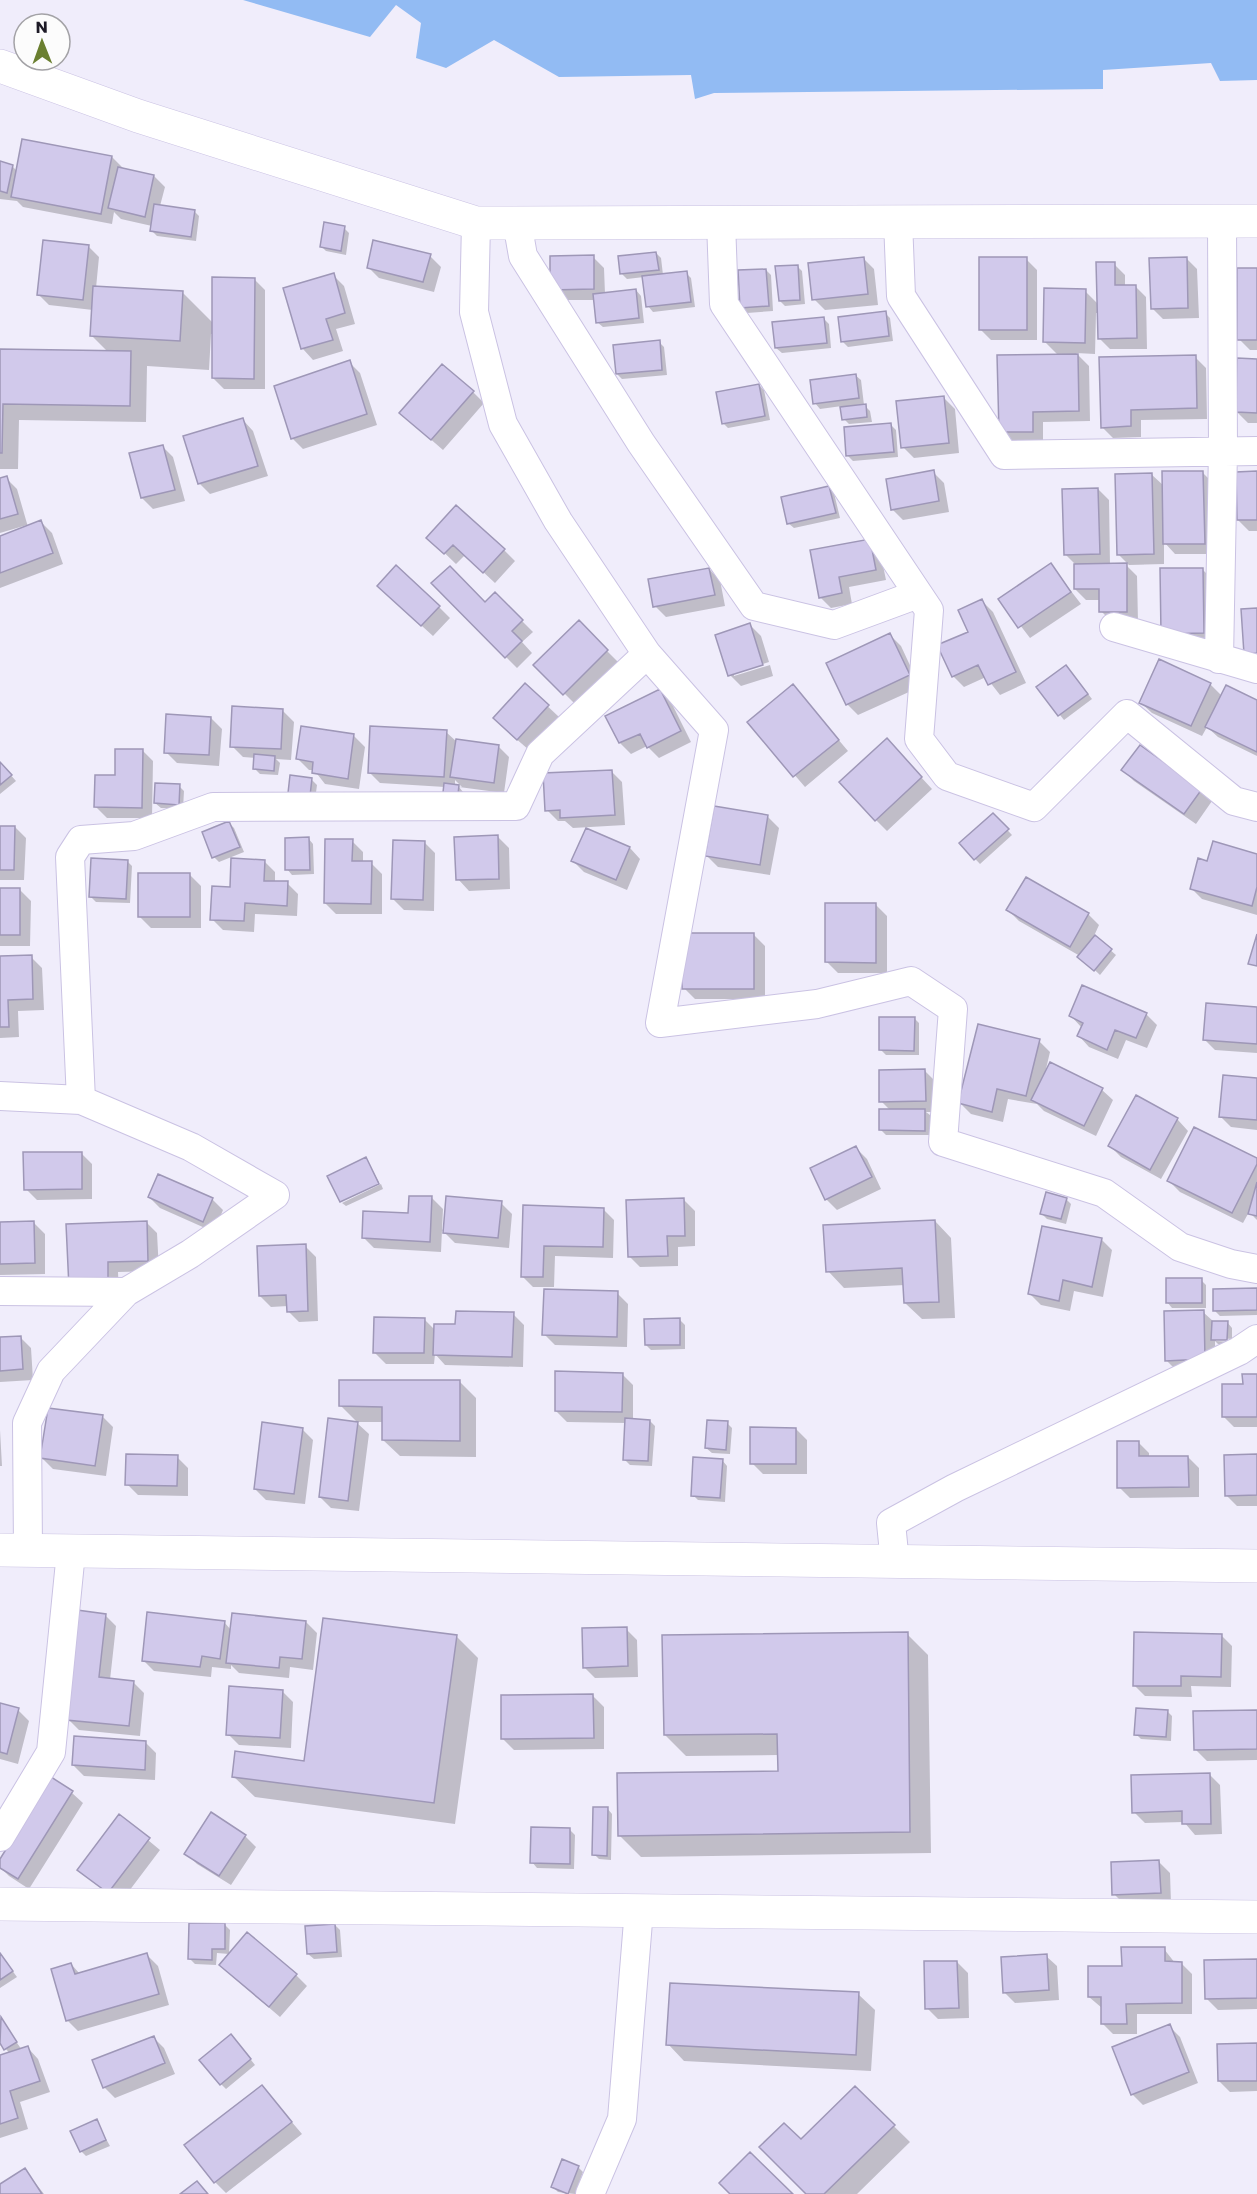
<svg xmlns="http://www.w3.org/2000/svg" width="1257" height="2194" font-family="Poppins,sans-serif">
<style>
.water{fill:#92bbf3}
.shadow{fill:#0003;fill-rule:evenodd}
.building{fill:#d1c9eb;stroke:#9e97b7;stroke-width:1.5}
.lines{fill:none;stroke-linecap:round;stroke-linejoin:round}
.street-casing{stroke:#cac2e3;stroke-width:30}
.secondary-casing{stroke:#cac2e3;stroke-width:34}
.street{stroke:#fff;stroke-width:28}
.secondary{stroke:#fff;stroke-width:33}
</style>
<rect width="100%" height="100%" fill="#f0edfb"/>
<!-- water -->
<path class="water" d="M243,0h1014v80l-37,1 -9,-18 -108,7v19l-389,4 -19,6 -4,-24 -132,2 -65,-37 -48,28 -30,-10 5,-35 -25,-18 -26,32z"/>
<!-- shadow -->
<path class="shadow" d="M112,157l11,11 31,8 11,11 -5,19 34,5 5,5 -3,25 -39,-5 -5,-5v-5l-31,-7 -7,-7 -2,12 -89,-17 -6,-6 -17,-2v-36l12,3 5,5z
M344,228l5,5 -3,22 -20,-4 -5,-5z
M88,246l11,11 -3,31 87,5 31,31 40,-45 11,11v99h-41l-11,-11 1,-44h-3l-2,36 -62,-4 -1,56 -127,-2 -1,49h-18v-119l108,2 -16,-16 1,-26 -44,-5 -11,-11z
M656,253l5,5 2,17 23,-2 5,5 4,29 -42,5 -5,-6 -4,-29 -17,2 -5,-5z
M430,256l11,11 -7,25 -55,-14 -11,-11z
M593,257l11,11 1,26 31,-4 5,6 3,27 -41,4 -6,-5 -2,-22h-32l-11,-11z
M863,258l11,11 4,36 -53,5 -11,-11z
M1186,258l11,11 2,49 -36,1 -11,-11z
M1026,259l11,11v70h-46l-11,-11z
M1114,264l11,11v12l10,-1 11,11 1,52h-37l-11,-11v-25h-3l-1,41 -19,-1 13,13 1,55 -47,1v20l-32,1 -11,-11 59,-76 -14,-14 40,-51 13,13z
M797,266l5,5 3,33 -20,2 -5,-5z
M1257,269v81h-7l-11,-11z
M766,270l5,5 2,36 -26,2 -6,-5z
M333,275l11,11 11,38 -19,5 7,22 -30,9 -10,-11 -18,-60z
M885,313l5,5 3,23 -45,6 -5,-5z
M824,319l5,5 2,24 -49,5 -6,-5z
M659,342l5,5 3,28 -45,4 -5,-5z
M1195,357l11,11 1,51 -66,1v17l-28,1 -11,-11z
M1257,360v63h-9l-11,-11z
M349,362l11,11 17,52 -74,24 -11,-11z
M855,375l6,5 3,25 6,6 2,11 -23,2 -5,-5 -2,-13 -22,3 -5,-6z
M759,385l5,5 6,30 -42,8 -5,-5z
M473,392l11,11 -41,47 -31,-27z
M944,398l11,11 4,44 -45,5 -11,-11z
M243,420l10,11 15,45 -58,18 -11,-11z
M891,425l5,5 2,27 -45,4 -5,-5z
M162,446l11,11 12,44 -32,8 -11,-11 -11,-43z
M933,472l11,11 5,29 -46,8 -11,-11z
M1203,473l11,11 1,70h-40l-11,-12v22l-38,1 11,11 1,46h-26l-11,-11v-11h-15l-11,-11 1,-24 -11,-11 33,-65 11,11 1,65h19l-11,-11 33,-80 13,12z
M1257,473v58h-8l-11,-11z
M6,478l11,11 11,38 13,-5 11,11 11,31 -63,24v-50l28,-11 -1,-2 -27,8v-54z
M829,488l5,5 6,25 -46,10 -6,-5z
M428,537l76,13 11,11 -20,22 -30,-28 -9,9z
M869,540l11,11 6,29 -37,7 3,17 -21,4 -11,-11z
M1051,565l30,39 -51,34 -30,-39z
M709,569l11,11 5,26 -59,11 -11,-11z
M1202,569l11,11 2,64h-42z
M433,583l52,21 10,-10 38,38 -11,10 10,11 -15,15z
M390,597l49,10 11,11 -17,18z
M982,601l11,11 33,71 -26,12 -14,-18 -22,10 -11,-11z
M579,623l39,39 -43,42 -39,-39z
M750,625l11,11 8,26 -35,11v3l36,-11 3,11 -32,10 -11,-11z
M890,635l11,11 19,41 -62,28 -11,-11z
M1071,672l21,27 -28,21 -26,-32z
M1210,684l12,12 35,5v55l-39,-19 -11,-10 -5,9 -50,-23 -11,-10z
M525,685l34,32 -30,33 -24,-21z
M793,686l55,65 -43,36 -56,-65z
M660,691l11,11 20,40 -32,16 -12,-12 -16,8 -11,-11 -13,-26z
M283,711l11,11 -3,38 -15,-1 4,4 -2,12 -18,-1 -5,-5 1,-11 -13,-1 -11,-11z
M211,718l11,11 -3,37 -42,-3 -11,-11z
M446,732l11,10 41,4 11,11 -5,36 -45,-6 4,5 -1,16 -17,-21 -65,-4 -11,-11zM455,780l7,7 -7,-1z
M354,736l11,11 -6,42 -34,-5 -11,-14h-5l-11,-11z
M142,750l11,11 -1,57h-45l-11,-11 21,-31z
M897,751l35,38 -45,42 -11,-11z
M0,763l16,18 -16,13z
M1123,770l78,20 11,11 -16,23 -62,-43z
M611,771l11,11 3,43 -52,3 -8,-7h-7l-11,-11z
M311,779l6,6 -2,15 -20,-2z
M179,786l5,5 -1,18 -22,-1 -6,-5z
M993,815l19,20 -32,29 -19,-20z
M768,817l11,11 -9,47 -52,-8 -11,-11z
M229,823l5,5 10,24 -25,10 -5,-5 -10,-24z
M0,827h15l11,11 -2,42h-24z
M498,837l11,11 1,41 -41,2 -11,-12z
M308,838l5,6 1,30 -22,1 -5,-6z
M352,841l11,11v11h8l11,11v40h-46l-11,-11z
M424,842l11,11 -1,58 -30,-1 -11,-11z
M630,848l10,11 -13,31 -43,-18 -11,-11z
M1257,855v60l-55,-16 -11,-11 17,-25z
M127,861l5,5 -2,37 -34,-1 -5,-5z
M264,861l11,11v10l12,1 11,11 -1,22 -42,-2 -1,18 -31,-2 -11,-11 19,-30z
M190,875l11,11v42h-50l-11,-11z
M0,890h20l11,11 -1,45h-30z
M876,905l11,11v57h-49l-11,-11z
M1008,910l80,4 11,11 -5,11 22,19 -16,20 -20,-19 -61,-35z
M754,935l11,11v53h-70l-11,-11z
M31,957l11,11 2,42 -26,1 1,26 -19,1v-80z
M1257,1008v45l-42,-3 -11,-11z
M1146,1014l11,11 -10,23 -21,-8 -8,19 -29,-12 -10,-11 3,-8 -11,-12z
M914,1018l5,5v32h-33l-6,-6z
M1039,1041l11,11 -5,21 57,17 11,10 -17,36 -52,-25 -7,-7 -29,-5 -5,23 -32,-8 -11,-11z
M924,1070l11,11 1,31h-10l4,3v20h-44l-5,-5 9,-20 -9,-9z
M1257,1079v51l-26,-3 -11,-11z
M1137,1097l41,23 10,11 -27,48 -40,-22 -11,-11z
M856,1148l11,11 14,30 -44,21 -11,-11z
M81,1153l11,11v35l-55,1 -11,-11z
M366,1159l13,23 -38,18z
M1257,1160v60l-8,-8 -6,11 -63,-31 -11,-11z
M381,1184l2,5 -37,17 -4,-3z
M149,1197l63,2 11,11 -9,22 -54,-24z
M432,1198l11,11 -1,21 59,-27 11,11 -3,34 -54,-5 -13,-13 -1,22 -67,-4 -11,-11 47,-22z
M1066,1199l5,5 -5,20 -19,-5 -5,-5z
M684,1200l11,11v35l-17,1v19l-38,1 -11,-11z
M524,1207l79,2 11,11 -1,38 -58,-2 -1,31h-21l-11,-11z
M935,1221l16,17 4,80 -33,1 -17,-16v-18l-61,3 -16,-17z
M146,1222l11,11 2,38 -41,1 1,25 -49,-9z
M0,1223h34l11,11v40l-45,1z
M1101,1239l11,11 -9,47 -29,-6 -4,20 -29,-6 -11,-11z
M305,1246l11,11 2,64 -19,1 -11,-11v-5l-17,1 -11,-11z
M1201,1280l5,5v23h-34l-5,-6z
M1257,1290v25l-37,1 -5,-5z
M617,1293l11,11 -1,43 -72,-2 -11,-11z
M1203,1312l11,10h13l5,6v11l-16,-1v3l16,1v3l-14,-1 -3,-3v29l-38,1 -11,-11z
M513,1314l11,11 -1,42 -78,-2 -10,-11 -1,10h-48l-11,-11 49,-34 11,11z
M680,1320l5,5v24l-34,1 -5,-5z
M20,1337l11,11 2,32 -33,2v-44z
M622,1374l11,11v35l17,1 5,5 -3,40 -22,-1 -6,-6 3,-36 -60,-1 -11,-11z
M1257,1375v52h-23l-11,-11 21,-31z
M460,1382l16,16v59l-76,-1 -17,-16v-18h-26l-17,-17z
M102,1416l11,11 -7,49 -53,-7 -11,-11z
M357,1423l12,11 -10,77 -28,-3 -11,-11z
M727,1423l5,5 -2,26 -18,-1 -6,-5z
M302,1429l11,11 -8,64 -39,-4 -11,-11z
M796,1429l11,11v34h-44l-11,-11z
M0,1430l2,36h-2z
M1138,1442l11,11v5l39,-1 11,11v29l-69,1 -11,-11z
M1257,1456v50h-20l-11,-11z
M177,1457l11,11v28l-50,-1 -11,-11z
M722,1460l5,6 -2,36 -27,-2 -5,-5z
M105,1615l11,11 -6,54 23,2 11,11 -4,43 -61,-6 -11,-11z
M224,1622l7,8 75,-8 11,11 -4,37 -23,-3 -1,11 -50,-5 -8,-8v4l-19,-2 -1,10 -57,-6 -11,-11z
M626,1629l11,11 1,37 -43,1 -11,-11z
M907,1634l21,21 3,198 -290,4 -22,-22 160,-63v-17l-93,1 -21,-21z
M1221,1635l11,11 -1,41 -40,-1 1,11 -47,-1 -11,-11z
M456,1636l22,22 -23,166 -200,-27 -22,-21 72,-14z
M282,1691l11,11 -2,46 -52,-3 -11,-11z
M593,1696l11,11v42l-90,1 -11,-11z
M0,1705l18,5 11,11 -11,43 -18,-5z
M1167,1711l5,5 -1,25 -30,-2 -5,-5z
M1257,1711v49l-50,1 -11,-11z
M145,1742l11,11 -1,27 -71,-4 -11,-11z
M1209,1774l11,11 2,49 -27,1 -11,-13 -39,1 -11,-11z
M51,1780l21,13 11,10 -54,86 -20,-13 -9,-9v-5z
M607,1808l5,6 -1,46 -12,-1 -5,-5z
M119,1816l41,34 -40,53 -41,-33z
M570,1830l5,5 -1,34 -37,-1 -5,-6z
M245,1836l11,11 -25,38 -34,-21 -11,-11z
M1159,1862l11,11 1,30 -46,2 -11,-11z
M225,1925l5,5 -1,24 -12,-1 -1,12 -21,-1 -5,-5z
M335,1925l5,5 2,27 -28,2 -6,-5z
M1164,1949l11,14h6l11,11v40h-55v20h-24l-11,-11v-15l-13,-11 34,-30z
M0,1954l17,23 -17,11z
M147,1955l11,11 11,39 -91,26 -11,-11 4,-56 9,10z
M1046,1956l11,10 2,34 -44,3 -11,-11z
M1257,1960v49l-39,1 -11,-11z
M957,1962l11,11 1,45 -31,1 -11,-11z
M296,1975l11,11 -27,31 -48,-41z
M858,1994l17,16 -4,61 -187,-10 -16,-17z
M0,2019l22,31 6,-2 10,11 12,33 -30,10 8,27 -28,9v-81l10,-3 -8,-10 -2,2z
M1169,2026l11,11 18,46 -55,22 -11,-11z
M153,2037l11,11 11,26 -60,24 -11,-11z
M236,2041l19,24 -29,24 -5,-5z
M1257,2045v46l-27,1 -11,-11z
M262,2087l40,47 -76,59 -11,-11z
M855,2088l55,54 -53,52h-49l-7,-53z
M96,2121l14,25 -24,10 -5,-5z
M578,2167l5,5 -8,22 -17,-2 -5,-5z
M25,2170l19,24h-44v-8z"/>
<!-- building -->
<path class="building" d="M22,139l90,17 -11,58 -90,-17z
M0,161l13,4 -6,28 -7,-2z
M118,167l36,8 -9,42 -37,-9z
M154,204l41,6 -4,27 -41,-6z
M324,222l21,4 -4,25 -21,-4z
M43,240l46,5 -6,55 -46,-5z
M373,240l58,14 -8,28 -56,-14z
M656,252l3,18 -39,4 -2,-18z
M594,255v34l-44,1v-34z
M864,257l4,37 -56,6 -4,-37z
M979,257h48v73h-48z
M1187,257l1,51 -37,1 -2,-51z
M1096,262h19v23h21l1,53 -39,1z
M798,265l2,35 -21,1 -4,-35z
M1237,268h20v72h-20z
M766,269l3,37 -29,2 -2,-38z
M687,271l4,31 -45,5 -4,-31z
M334,273l11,40 -19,6 7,21 -32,9 -18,-61z
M212,277l43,1 -1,101 -42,-1z
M93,286l90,5 -3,50 -90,-5z
M1044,288l42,1 -1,54 -42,-1z
M636,289l3,29 -43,5 -3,-29z
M886,311l3,25 -48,6 -3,-25z
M824,317l3,26 -52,5 -3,-26z
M660,340l2,30 -46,4 -3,-29z
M0,349l131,2 -1,55 -127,-2 -1,49h-2z
M1078,354l1,57 -46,1v20h-34l-2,-77z
M1196,355l1,53 -66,2v16l-30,2 -2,-71z
M1237,358l20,1v54l-21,-1z
M350,360l17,54 -76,25 -17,-53z
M442,364l32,27 -43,49 -32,-27z
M856,374l3,24 -46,6 -3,-24z
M759,384l6,32 -43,8 -6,-32z
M944,396l5,47 -48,5 -5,-47z
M866,404l1,13 -25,3 -2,-13z
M243,418l15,48 -60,18 -15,-48z
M891,423l3,29 -48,4 -2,-29z
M163,445l12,45 -34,8 -12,-45z
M934,470l5,31 -48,9 -5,-31z
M1162,471h41l2,73h-42z
M1257,471v49h-20l-1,-48z
M1152,473l2,81 -37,1 -2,-81z
M7,476l11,38 -18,5v-41z
M829,486l7,27 -49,11 -6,-27z
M1098,488l2,66 -36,1 -2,-66z
M456,505l49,44 -22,24 -30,-28 -9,9 -18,-16z
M41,520l12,33 -53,20v-37z
M870,539l6,31 -37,7 3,16 -23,5 -9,-48z
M1051,563l20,29 -53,36 -20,-29z
M1127,563v49h-28v-23h-25v-25z
M396,565l44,41 -19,20 -44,-40z
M450,566l35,36 10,-10 28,28 -11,11 10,10 -17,17 -74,-75z
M709,568l6,27 -62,12 -5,-28z
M1160,568h43l1,65 -43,1z
M982,599l34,73 -28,13 -10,-20 -26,12 -15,-32 31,-13 -10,-22z
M1257,608v45l-13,1 -3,-45z
M579,620l29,30 -45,45 -30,-30z
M750,623l13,42 -35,11 -13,-41z
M890,633l20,42 -64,30 -20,-42z
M1159,659l52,24 -20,43 -52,-23z
M1066,665l22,29 -30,22 -22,-29z
M525,683l24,22 -32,35 -24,-22z
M793,684l46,56 -46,37 -46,-55z
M1226,685l31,15v52l-52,-25z
M660,689l21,42 -34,17 -7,-14 -21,9 -14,-27z
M232,706l51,3 -2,40 -51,-2z
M166,714l45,3 -2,38 -45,-2z
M301,726l53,8 -6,45 -36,-6 1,-11 -17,-3z
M370,726l77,4 -3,47 -76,-4z
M887,738l35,39 -47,44 -36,-39z
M456,739l43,6 -5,38 -44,-6z
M1140,745l62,44 -18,25 -63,-44z
M115,749h28l-1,59 -48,-1 1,-32h20z
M254,754l21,2 -1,15 -21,-2z
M0,762l12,13 -12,10z
M612,770l3,45 -55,3v-8l-15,1 -2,-38z
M290,775l22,3 -2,18 -22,-3z
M155,783l25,1 -1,21 -25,-2z
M444,783l15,2 -2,18 -15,-1z
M714,806l54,9 -8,50 -55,-9z
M993,813l16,16 -35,31 -15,-17z
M229,821l11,26 -28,11 -10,-26z
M0,826h15l-1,44h-14z
M586,828l44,19 -14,33 -45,-19z
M498,835l1,44 -43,1 -2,-43z
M309,837l1,33h-25v-32z
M325,839h28l-1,22h20l-1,43 -47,-1z
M393,840l32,1 -2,59 -32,-1z
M1213,841l44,13v33l-5,19 -62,-17 8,-31 9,3z
M91,858l37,2 -2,39 -37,-2z
M231,858l34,2 -1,21h24l-1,25 -42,-3 -1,18 -34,-1 2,-34 18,1z
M138,873h52v44h-52z
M1026,877l63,36 -19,34 -64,-37z
M0,888h20v47h-20z
M825,903h51v60l-51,-1z
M682,933h72v56h-72z
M1257,934v32l-9,-2z
M1095,935l17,14 -18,22 -17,-14z
M32,955l1,44 -25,1 1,27h-9v-71z
M1082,985l65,28 -11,25 -21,-8 -8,20 -30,-14 6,-13 -14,-7z
M1206,1003l51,4v37l-54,-4z
M879,1017h36l-1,34 -35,-1z
M978,1024l62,15 -14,57 -29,-7 -5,23 -34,-9z
M1050,1062l53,26 -19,38 -53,-26z
M925,1069l1,32 -47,1v-32z
M1223,1075l34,3v42l-38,-3z
M1136,1095l42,23 -28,52 -42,-24z
M879,1109h46v22l-46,-1z
M1194,1127l63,31v6l-25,49 -65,-32z
M856,1146l16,31 -47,23 -15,-32z
M23,1152h59v37l-58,1z
M366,1157l13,27 -39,18 -13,-26z
M158,1174l55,24 -10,24 -55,-25z
M1257,1182v34l-9,-2z
M1046,1192l21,6 -6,21 -21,-5z
M409,1196h23l-2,46 -68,-4 1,-27 45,2z
M446,1196l56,5 -4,37 -55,-5z
M684,1198l1,38h-18l1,20 -40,1 -2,-57z
M523,1205l81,3 -1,39 -59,-1 -1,31h-22z
M935,1220l4,82 -35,1 -2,-35 -76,4 -3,-47z
M34,1221l1,42 -35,1v-42z
M147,1221l1,40 -40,1v24l-39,2 -3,-64z
M1042,1226l60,12 -10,49 -29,-7 -4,21 -31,-7z
M306,1244l2,67 -21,1 -1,-17 -27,1 -2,-50z
M1166,1278h36v25h-36z
M1257,1288v22l-44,1v-22z
M544,1289l74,2 -1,46 -75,-2z
M1204,1310l1,49 -40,2 -1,-50z
M456,1311l58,1 -2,45 -79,-2 1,-31h21z
M374,1317l51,1 -1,35h-51z
M680,1318v27h-35l-1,-26z
M1212,1321h16l-1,19h-16z
M21,1336l2,33 -23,2v-34z
M555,1371l68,2 -1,39 -67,-1z
M1242,1374h15v43h-35v-33h21z
M339,1380h121v61l-78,-1v-33l-43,-1z
M48,1408l55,7 -8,51 -55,-8z
M328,1418l30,4 -10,79 -29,-4z
M625,1418l25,2 -2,41 -25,-1z
M707,1420l21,1 -2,29 -21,-2z
M262,1422l41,6 -9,66 -40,-5z
M750,1427l46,1v36h-46z
M1117,1441h22v15h49l1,31 -72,1z
M126,1454l52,1 -1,31 -52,-1z
M1257,1454v41l-32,1 -1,-41z
M693,1457l30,2 -3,39 -29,-2z
M77,1610l29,4 -7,63 35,4 -5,45 -63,-6z
M147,1612l78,9 -5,38 -18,-3 -2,11 -58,-6z
M232,1613l74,8 -4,38 -22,-2 -1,11 -53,-5z
M323,1618l134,17 -23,168 -202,-26 3,-26 69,10z
M627,1627l1,39 -45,2 -1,-40z
M908,1632l2,200 -292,4 -1,-63 161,-2 -1,-37 -113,1 -2,-100z
M1134,1632l88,2 -1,43 -40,-1v10h-48z
M229,1686l54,4 -3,48 -54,-3z
M593,1694l1,44 -93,1v-44z
M0,1703l19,5 -12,46 -7,-2z
M1136,1708l32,2 -2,27 -32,-2z
M1257,1710v39l-63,1 -1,-39z
M74,1736l72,5 -1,29 -73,-5z
M1210,1773l1,51h-29v-13l-50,2 -1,-38z
M51,1777l22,14 -55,88 -18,-11v-9z
M593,1807h15l-1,49 -15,-1z
M211,1812l35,23 -27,41 -35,-22z
M119,1814l31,24 -42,55 -31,-23z
M531,1827l39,1v36l-40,-1z
M1159,1860l2,33 -49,2 -1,-33z
M189,1923h36v26h-13v11l-24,-1z
M335,1924l2,28 -30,2 -2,-28z
M247,1932l50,42 -28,33 -50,-42z
M1121,1947h44v14l17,1v41l-56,1 1,20h-26v-27h-13v-31h34z
M0,1953l13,18 -13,9z
M147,1953l12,41 -93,27 -15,-52 20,-6 4,11z
M1047,1954l2,36 -46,3 -2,-36z
M1257,1959v39l-52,1 -1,-39z
M924,1961h33l2,47 -34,1z
M670,1983l189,9 -3,63 -190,-10z
M1,2017l16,25 -13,8 -4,-7z
M1170,2024l19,48 -58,23 -19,-48z
M231,2034l20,25 -31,26 -21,-25z
M154,2036l11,27 -62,25 -11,-28z
M1257,2043v38h-39l-1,-37z
M28,2046l12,35 -30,10 8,27 -18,6v-69z
M262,2085l30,37 -78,61 -30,-38z
M855,2086l40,39 -71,69h-18l-47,-47 25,-24 17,16z
M97,2119l9,21 -26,12 -10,-21z
M750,2152l43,42h-63l-11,-11z
M562,2159l17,7 -11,28 -17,-7z
M25,2168l17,26h-42v-10z
M197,2181l11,13h-28z"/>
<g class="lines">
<defs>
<path id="street" d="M898,221l3,75 103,159 253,-4
M517,222l6,34 118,187 113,163 80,19 84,-31
M721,222l3,82 205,306 -10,129 28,37 87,31 93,-93 107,87 23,6
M1114,627l143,42
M647,654l67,76 -54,293 157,-19 94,-23 42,28 -10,133 161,51 76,54 51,17 26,5
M1219,659l4,-209 -1,-229
M0,1096l81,4 110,47 84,48 -85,59 -64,38 -126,-1
M81,1100l-11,-243 11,-17 53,-4 79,-29 303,-1 24,-52 107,-100 -89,-133 -55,-97 -29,-112 2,-89
M28,1550l-1,-127 24,-52 75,-79
M895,1563l-4,-40 64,-35 284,-137 18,-12
M0,1837l51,-85 20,-200
M590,2194l32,-75 17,-210"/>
<path id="secondary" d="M0,66l138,50 338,107 781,-2
M0,1550l1257,16
M0,1904l1257,13"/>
</defs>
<!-- street casing -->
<use href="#street" class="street-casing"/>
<!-- secondary casing -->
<use href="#secondary" class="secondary-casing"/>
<!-- street -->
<use href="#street" class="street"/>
<!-- secondary -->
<use href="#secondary" class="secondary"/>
</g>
<!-- north arrow -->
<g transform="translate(42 42) rotate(359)"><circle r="28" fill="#fcfcfc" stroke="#a3a2a6" stroke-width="1.5"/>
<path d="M0-4.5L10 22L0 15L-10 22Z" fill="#6a7f30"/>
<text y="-9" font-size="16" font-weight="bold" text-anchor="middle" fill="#1d1a26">N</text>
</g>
</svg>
